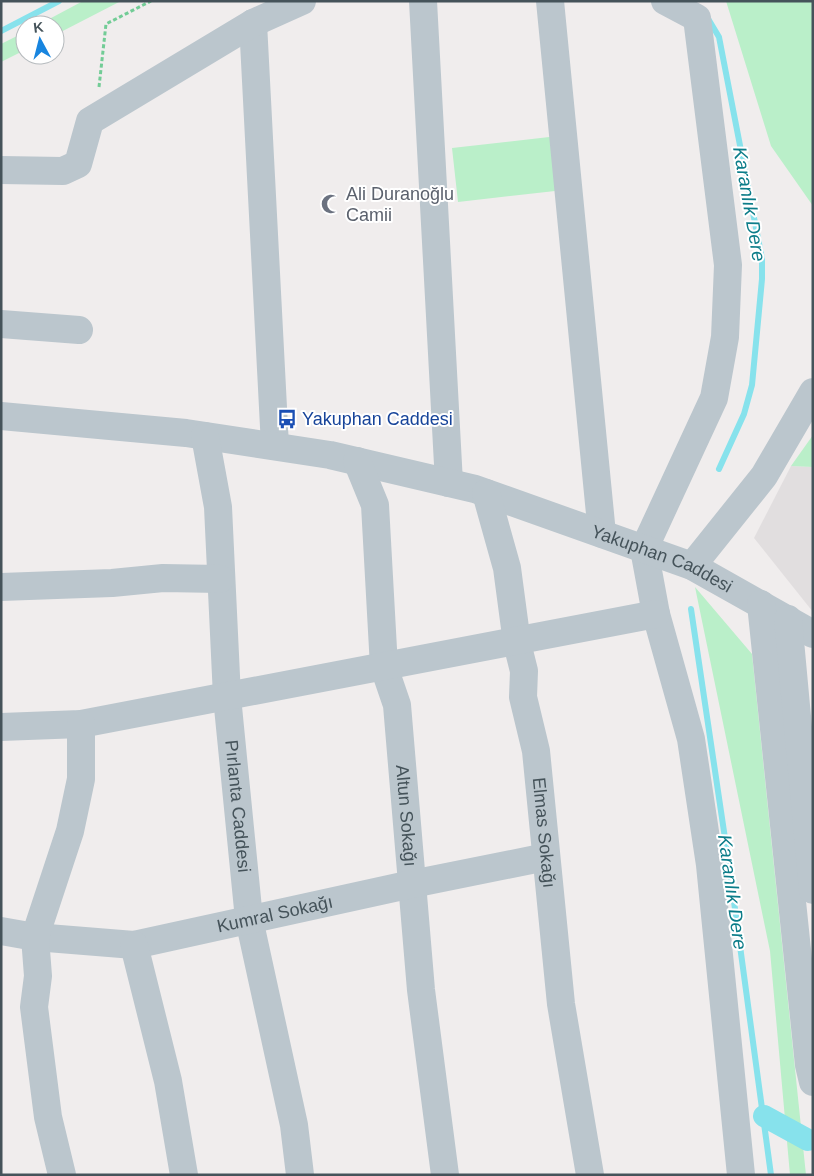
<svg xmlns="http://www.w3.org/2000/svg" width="814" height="1176" font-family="Arial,sans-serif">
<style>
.education{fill:#e1dedf}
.green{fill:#baefc9}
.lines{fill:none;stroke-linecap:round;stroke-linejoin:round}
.stream{stroke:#87e2ec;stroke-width:6}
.canal{stroke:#87e2ec;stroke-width:22}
.path{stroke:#72cc96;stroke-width:3;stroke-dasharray:4 2.5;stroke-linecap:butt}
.minor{stroke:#bbc6cd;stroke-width:28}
.labels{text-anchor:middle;stroke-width:4;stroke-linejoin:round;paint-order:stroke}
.worship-label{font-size:18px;fill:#5b616d;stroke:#fff;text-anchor:start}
.transit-label{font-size:18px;fill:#164399;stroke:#fff;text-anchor:start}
.street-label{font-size:18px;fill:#45535a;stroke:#fff}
.water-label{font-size:19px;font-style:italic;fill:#0c7d89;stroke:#fff}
</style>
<rect width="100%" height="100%" fill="#f0eded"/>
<!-- education -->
<path class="education" d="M791,466l22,1v145l-59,-74z"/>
<!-- green -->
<path class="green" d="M83,1h38l-66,34v-10h-17z
M726,1h87v205l-42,-60z
M25,32v18l-24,12v-18z
M558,136l6,54 -106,12 -6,-54z
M813,435v32l-22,-1z
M695,587l57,67 54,521h-16l-20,-224z"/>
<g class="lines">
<!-- stream -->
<path class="stream" d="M707,17l12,20 43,222v20l-10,106 -8,29 -25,55
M1,31l58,-30
M691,609l39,263 41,303"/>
<!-- canal -->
<path class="canal" d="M764,1116l44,24"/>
<!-- path -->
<path class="path" d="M99,87l7,-63 45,-23"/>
<!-- minor -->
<g class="minor">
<path d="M423,1l26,482"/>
<path d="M550,1l52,533"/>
<path d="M665,1l32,17 31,247 -3,72 -11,61 -70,151 12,65 35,125 19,126 31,310"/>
<path d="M253,23l22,423"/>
<path d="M1,170l62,1 15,-7 12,-43 163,-98 49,-22"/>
<path d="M1,324l78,6"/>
<path id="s1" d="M1,416l185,17 144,22 145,34 217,77 121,68"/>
<path id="s2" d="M205,436l13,71 9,190 22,222 45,206 6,50"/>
<path id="s3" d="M357,461l18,44 9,162 13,38 24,285 24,185"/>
<path id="s4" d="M486,493l21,75 10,75 7,28 -1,26 13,54 25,253 29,171"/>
<path d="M692,566l72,-90 49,-84"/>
<path d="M1,587l111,-4 51,-5 57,1"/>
<path d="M761,604l48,461 4,17"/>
<path d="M788,619l25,271"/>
<path d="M1,727l80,-3 575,-110"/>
<path id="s5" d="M1,931l34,6 99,8 278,-61 134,-27"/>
<path d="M134,945l34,136 16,94"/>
<path d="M62,1175l-14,-58 -14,-110 4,-31 -3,-39 35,-106 11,-52v-55"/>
</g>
</g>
<!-- icons -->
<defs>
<symbol id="mosque-bare" viewBox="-9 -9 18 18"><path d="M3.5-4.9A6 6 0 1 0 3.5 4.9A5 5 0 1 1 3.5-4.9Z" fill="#6b7280" stroke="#fff" stroke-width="2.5" paint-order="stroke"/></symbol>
<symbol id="bus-bare" viewBox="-9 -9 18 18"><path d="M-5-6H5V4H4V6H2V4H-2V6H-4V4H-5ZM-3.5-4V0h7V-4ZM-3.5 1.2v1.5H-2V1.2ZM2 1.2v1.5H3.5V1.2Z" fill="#1a4fb4" stroke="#fff" stroke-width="2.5" paint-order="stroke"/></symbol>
</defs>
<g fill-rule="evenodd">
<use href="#mosque-bare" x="317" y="190" width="28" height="28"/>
<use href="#bus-bare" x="273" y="405" width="28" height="28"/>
</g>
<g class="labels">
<!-- worship labels -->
<g class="worship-label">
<text x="346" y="200">Ali Duranoğlu<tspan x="346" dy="21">Camii</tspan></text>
</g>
<!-- transit labels -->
<g class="transit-label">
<text x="302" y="425">Yakuphan Caddesi</text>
</g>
<!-- street labels -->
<g class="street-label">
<text dy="6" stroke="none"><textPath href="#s1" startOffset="680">Yakuphan Caddesi</textPath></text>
<text dy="6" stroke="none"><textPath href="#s2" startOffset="372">Pırlanta Caddesi</textPath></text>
<text dy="6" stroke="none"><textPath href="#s3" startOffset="361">Altun Sokağı</textPath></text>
<text dy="6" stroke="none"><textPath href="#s4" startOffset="346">Elmas Sokağı</textPath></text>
<text dy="6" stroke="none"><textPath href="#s5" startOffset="278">Kumral Sokağı</textPath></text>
</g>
<!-- water labels -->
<g class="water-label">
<text transform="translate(750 204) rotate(80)" y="7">Karanlık Dere</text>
<text transform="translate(733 892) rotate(82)" y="7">Karanlık Dere</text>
</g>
</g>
<!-- border -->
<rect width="814" height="1176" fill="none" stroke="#45535a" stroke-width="5"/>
<!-- north arrow -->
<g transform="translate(40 40) rotate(353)"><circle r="24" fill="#ffffff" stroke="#b5babd"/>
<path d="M0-4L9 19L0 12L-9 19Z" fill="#1885df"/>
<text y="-8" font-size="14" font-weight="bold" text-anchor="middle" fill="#45535a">K</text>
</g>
</svg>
